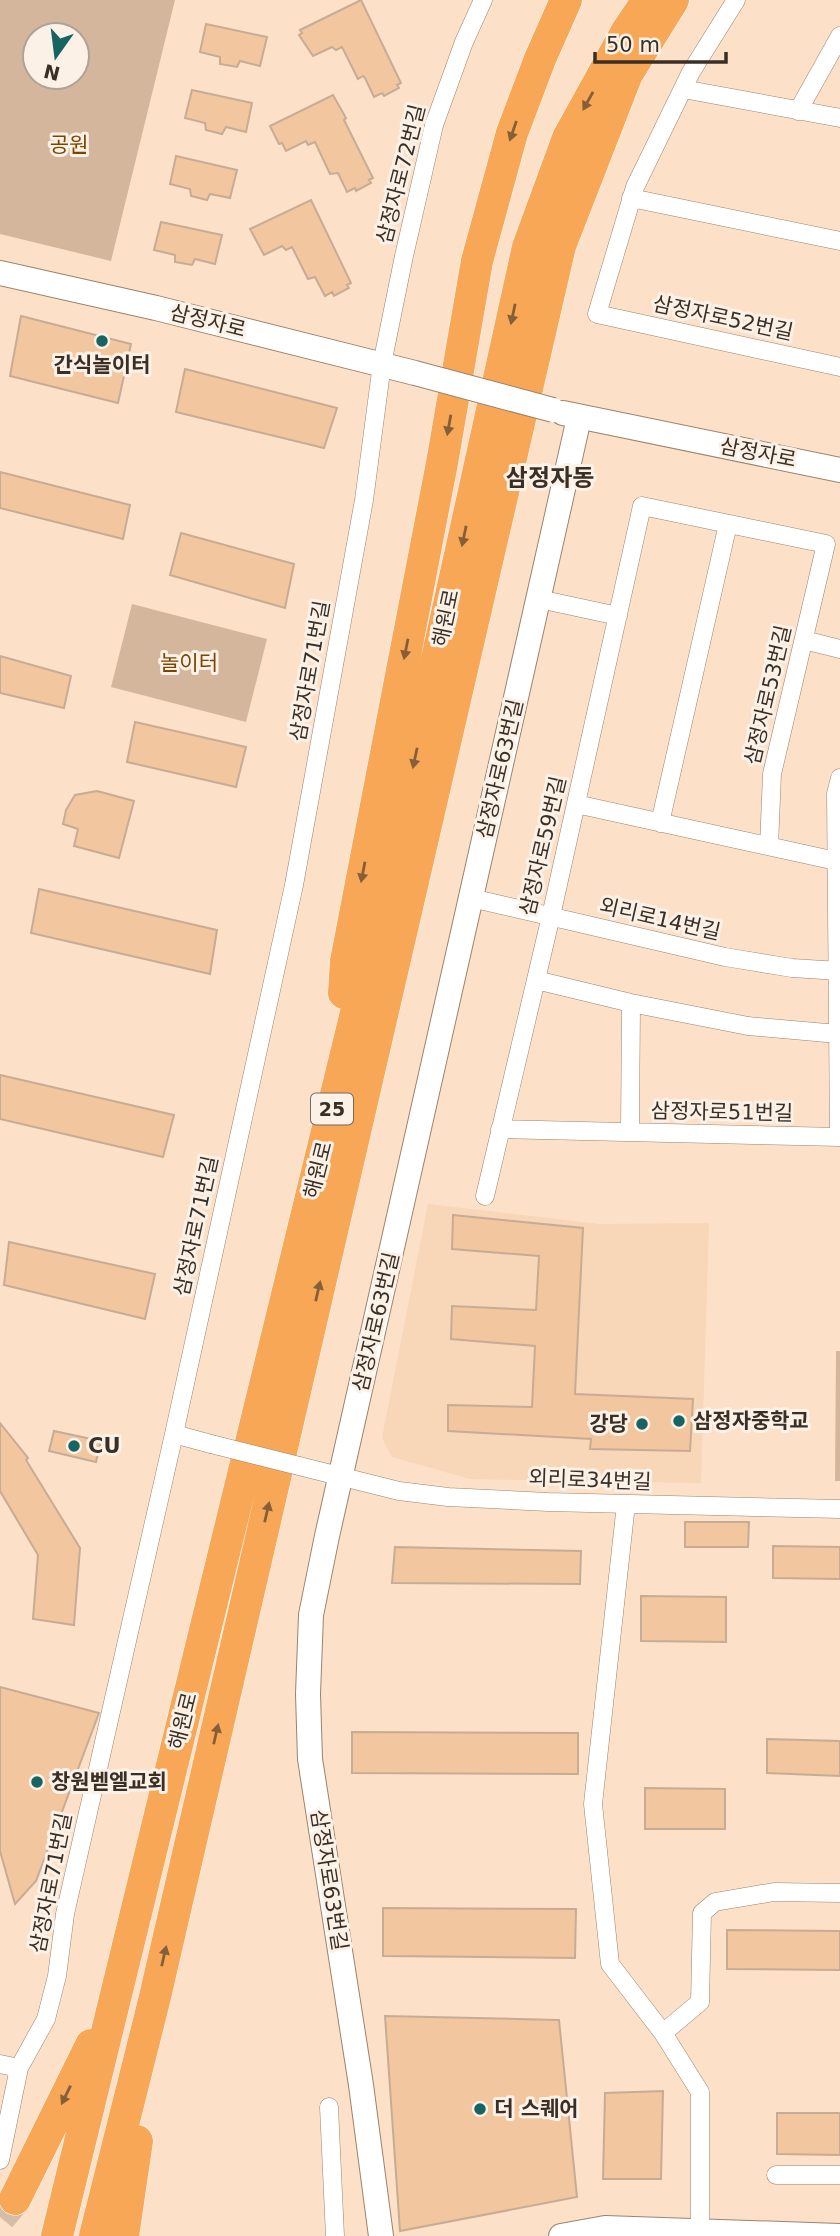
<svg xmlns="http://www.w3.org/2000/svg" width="840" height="2236" font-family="'DejaVu Sans','Noto Sans KR',sans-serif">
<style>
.built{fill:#f8d6b8}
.green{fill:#d4b69c;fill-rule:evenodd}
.building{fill:#f2c69e;stroke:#c7ac95;stroke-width:2}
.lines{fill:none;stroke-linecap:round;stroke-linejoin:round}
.highway-tunnel{stroke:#d5bda8;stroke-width:32;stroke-dasharray:32 16;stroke-linecap:butt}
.street-casing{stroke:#9c836d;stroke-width:19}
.secondary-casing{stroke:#9c836d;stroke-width:26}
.highway-casing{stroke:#fff;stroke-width:33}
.street{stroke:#fff;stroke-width:18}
.secondary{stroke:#fff;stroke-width:24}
.highway{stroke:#f7a756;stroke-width:32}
.street-bridge-casing{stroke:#9c836d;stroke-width:19;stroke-linecap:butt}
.secondary-bridge-casing{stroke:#9c836d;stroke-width:26;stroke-linecap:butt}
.street-bridge{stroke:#fff;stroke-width:18}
.secondary-bridge{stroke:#fff;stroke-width:24}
.oneway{fill:#865f39}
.poi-dot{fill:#176563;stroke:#fcf1e7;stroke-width:2.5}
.labels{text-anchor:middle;stroke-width:6;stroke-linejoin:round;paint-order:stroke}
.shield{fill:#fcf1e7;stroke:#746960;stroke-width:2}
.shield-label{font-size:19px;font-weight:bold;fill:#3a2f26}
.park-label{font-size:21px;fill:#7b4500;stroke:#fcf1e7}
.street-label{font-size:21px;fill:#3a2f26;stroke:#fcf1e7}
.poi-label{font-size:21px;font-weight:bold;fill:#3a2f26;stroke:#fcf1e7;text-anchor:start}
.quarter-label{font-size:24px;font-weight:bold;fill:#3a2f26;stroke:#fcf1e7}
</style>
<rect width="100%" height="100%" fill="#fce0c8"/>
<!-- built -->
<path class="built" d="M428,1204l171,20 110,-1 -8,260 -231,-4 -78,-22 -10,-19z"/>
<!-- green -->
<path class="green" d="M0,0h175l-64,261 -111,-27zM77,35v42h-42v-42z
M132,604l135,35 -21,83 -135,-35z
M836,1351h4v130h-5z"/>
<!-- building -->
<path class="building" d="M361,0l40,83 -4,2 2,3 -15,8 -2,-3 -8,4 -9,-19 -2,-2 -5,3 -16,-32 -6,3 -4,-3 -19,9 -14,-21 3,-2 -2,-3z
M206,24l61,13 -7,29 -20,-5 -3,6 -17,-3v-7l-20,-5z
M192,90l60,13 -6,29 -20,-5 -4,7 -16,-4 -1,-7 -20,-5z
M333,95l13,23 -2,2 29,58 -4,2 2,3 -15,8 -1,-3 -8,4 -9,-19 -8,1 -15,-32 -7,3 -2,-4 -20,10 -4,-8 -3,1 -9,-18z
M176,156l61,14 -7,28 -20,-4 -3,6 -16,-4 -1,-7 -20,-5z
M311,200l40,83 -4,2 2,3 -15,8 -2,-4 -7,4 -10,-19 -7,2 -16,-32 -6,3 -4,-4 -18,9 -14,-26z
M161,222l61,13 -7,29 -20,-5 -3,6 -17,-3v-7l-21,-5z
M21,316l110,28 -13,59 -108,-27z
M185,369l152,39 -13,40 -148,-36z
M0,472l130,33 -7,34 -123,-31z
M181,533l113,31 -9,44 -115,-33z
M0,656l71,20 -7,32 -64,-15z
M135,722l111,25 -10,40 -109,-25z
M97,791l37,10 -15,57 -45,-12 4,-17 -15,-5 3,-14 9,-15z
M39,889l178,41 -7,44 -179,-41z
M0,1075l174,40 -11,42 -163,-38z
M453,1215l130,13 -8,166 118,5 -3,52 -100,-2 1,-10 -143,-8v-26l84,2 3,-61 -84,-7 1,-33 84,4 3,-54 -87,-7z
M9,1242l146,32 -10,45 -141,-34z
M0,1423l28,35 -2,2 54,88 -6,77 -41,-6 5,-64 -38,-64z
M54,1431l47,10 -5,21 -47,-11z
M685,1522h64l-1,25h-63z
M773,1546l67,1v32l-67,-1z
M395,1547l186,4 -1,33 -188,-1z
M641,1596l85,1v45l-85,-1z
M0,1687l99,26 -63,168 -21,23 -15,-53z
M352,1732l226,1v41l-226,-1z
M767,1739l73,2v35l-73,-3z
M645,1788l80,1v40h-80z
M383,1908l193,1 -1,49 -192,-2z
M727,1930l113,1v39l-113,-1z
M385,2016l174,4 18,177 -177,34z
M663,2091l-2,88h-58l2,-86z
M777,2113h63v42l-63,-1z"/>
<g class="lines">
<!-- highway-tunnel -->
<path class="highway-tunnel" d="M0,2217l15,-18"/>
<defs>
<path id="street" d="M736,0l-45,72 -56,115 -38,127 243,53
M683,89l157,29
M798,111l42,-75
M631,198l209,43
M539,599l79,17
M804,640l36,9
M576,804l260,57
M660,823l68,-299
M471,898l254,59 67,11 48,3
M536,980l95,23 117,23 90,8
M500,1129l340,8
M630,1132l1,-129
M839,1137l-3,-343 4,-16
M485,1196l66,-280 91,-410 184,38 -54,230 -3,72
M174,1434l37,10
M299,1466l100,25 49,6 100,5 292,7
M626,1504l-33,300 17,160 53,69 37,59v139
M663,2033l37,-31 2,-89 13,-11 59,-10 66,1
M0,2064l19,4 27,-49 11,-43 8,-62 109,-480 120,-549 70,-385 18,-136 22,-108 30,-131 30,-83 19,-42
M329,2107l6,129
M0,2160l19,-92
M776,2175h64"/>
<path id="secondary" d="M0,273l156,35 259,65
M563,413l277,57
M381,2236l-20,-151 -51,-326 -2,-65 3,-79 16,-79 252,-1118
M561,2236l44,-8 235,8"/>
<path id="highway" d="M344,993l2,-32 96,-498 35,-202 35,-128 28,-74 26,-59
M15,2199l76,-154
M57,2236l328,-1342 143,-647 40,-109 59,-107 21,-31
M95,2236l59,-235 406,-1755 67,-172 46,-74
M123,2236l14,-95"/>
</defs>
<!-- street casing -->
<use href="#street" class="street-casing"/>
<!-- secondary casing -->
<use href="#secondary" class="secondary-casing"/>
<!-- highway casing -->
<use href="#highway" class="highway-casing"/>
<!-- street -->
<use href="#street" class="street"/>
<!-- secondary -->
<use href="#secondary" class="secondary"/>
<!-- highway -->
<use href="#highway" class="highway"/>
<defs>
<path id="street-bridge" d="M211,1444l88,22"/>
<path id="secondary-bridge" d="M415,373l138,37"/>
</defs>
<!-- street-bridge casing -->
<use href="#street-bridge" class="street-bridge-casing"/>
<!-- secondary-bridge casing -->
<use href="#secondary-bridge" class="secondary-bridge-casing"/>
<!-- street-bridge -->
<use href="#street-bridge" class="street-bridge"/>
<!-- secondary-bridge -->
<use href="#secondary-bridge" class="secondary-bridge"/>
</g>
<!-- one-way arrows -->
<defs><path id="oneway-solid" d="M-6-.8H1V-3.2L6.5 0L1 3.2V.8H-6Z" transform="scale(1.75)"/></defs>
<g class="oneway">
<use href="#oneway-solid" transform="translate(588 101) rotate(119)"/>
<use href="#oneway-solid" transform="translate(513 131) rotate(109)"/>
<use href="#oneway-solid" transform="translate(513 314) rotate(102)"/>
<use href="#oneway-solid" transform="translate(449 425) rotate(100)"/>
<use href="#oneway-solid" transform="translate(464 536) rotate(102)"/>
<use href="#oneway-solid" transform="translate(406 649) rotate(101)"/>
<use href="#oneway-solid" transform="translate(415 758) rotate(102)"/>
<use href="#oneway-solid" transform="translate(363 872) rotate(101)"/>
<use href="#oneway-solid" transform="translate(318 1291) rotate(-77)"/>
<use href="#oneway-solid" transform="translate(267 1512) rotate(-77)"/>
<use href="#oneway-solid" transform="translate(216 1734) rotate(-77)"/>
<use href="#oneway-solid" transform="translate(164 1956) rotate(-77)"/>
<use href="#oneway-solid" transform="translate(66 2095) rotate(116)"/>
</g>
<!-- markers -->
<g class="poi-dot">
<circle cx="102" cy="341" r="7"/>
<circle cx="679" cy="1421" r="7"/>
<circle cx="642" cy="1424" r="7"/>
<circle cx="74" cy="1446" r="7"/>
<circle cx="37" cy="1782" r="7"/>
<circle cx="480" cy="2109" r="7"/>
</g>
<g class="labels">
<!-- shield labels -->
<rect class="shield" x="311" y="1093.5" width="42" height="31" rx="5"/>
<g class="shield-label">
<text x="332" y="1116">25</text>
</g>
<!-- park labels -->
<g class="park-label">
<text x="69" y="152">공원</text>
<text x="189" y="670">놀이터</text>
</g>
<!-- street labels -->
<g class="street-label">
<text transform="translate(401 174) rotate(-76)" y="7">삼정자로72번길</text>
<text transform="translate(723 318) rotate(12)" y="7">삼정자로52번길</text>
<text transform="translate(208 321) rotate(14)" y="7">삼정자로</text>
<text transform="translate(758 453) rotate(11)" y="7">삼정자로</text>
<text transform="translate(446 618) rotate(-78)" y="7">해원로</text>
<text transform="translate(310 671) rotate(-80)" y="7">삼정자로71번길</text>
<text transform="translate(768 695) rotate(-77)" y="7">삼정자로53번길</text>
<text transform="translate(500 769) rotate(-77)" y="7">삼정자로63번길</text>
<text transform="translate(543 846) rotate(-77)" y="7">삼정자로59번길</text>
<text transform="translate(660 919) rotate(13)" y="7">외리로14번길</text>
<text transform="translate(722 1112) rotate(1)" y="7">삼정자로51번길</text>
<text transform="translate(318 1170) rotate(-76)" y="7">해원로</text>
<text transform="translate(196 1226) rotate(-78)" y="7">삼정자로71번길</text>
<text transform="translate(376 1322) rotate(-77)" y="7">삼정자로63번길</text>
<text transform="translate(590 1480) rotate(2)" y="7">외리로34번길</text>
<text transform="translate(183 1721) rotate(-76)" y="7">해원로</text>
<text transform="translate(329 1880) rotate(81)" y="7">삼정자로63번길</text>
<text transform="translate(51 1883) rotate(-79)" y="7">삼정자로71번길</text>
</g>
<!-- poi labels -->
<g class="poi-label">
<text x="102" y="372" text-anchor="middle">간식놀이터</text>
<text x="693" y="1428">삼정자중학교</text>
<text x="628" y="1431" text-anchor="end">강당</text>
<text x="88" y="1453">CU</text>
<text x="51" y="1789">창원벧엘교회</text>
<text x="494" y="2116">더 스퀘어</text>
</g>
<!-- quarter labels -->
<g class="quarter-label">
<text x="550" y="486">삼정자동</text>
</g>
</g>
<!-- north arrow -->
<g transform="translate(56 56) rotate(194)"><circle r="33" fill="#fcf1e7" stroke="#aea39a" stroke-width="2"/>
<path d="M0-5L12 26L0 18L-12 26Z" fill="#176563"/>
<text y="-10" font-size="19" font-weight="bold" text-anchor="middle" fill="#3a2f26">N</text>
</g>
<!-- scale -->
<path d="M595 52v10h131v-10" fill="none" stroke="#3a2f26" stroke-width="3.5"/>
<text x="606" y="52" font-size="21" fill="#3a2f26" stroke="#fcf1e7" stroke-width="5" paint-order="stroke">50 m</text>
</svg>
